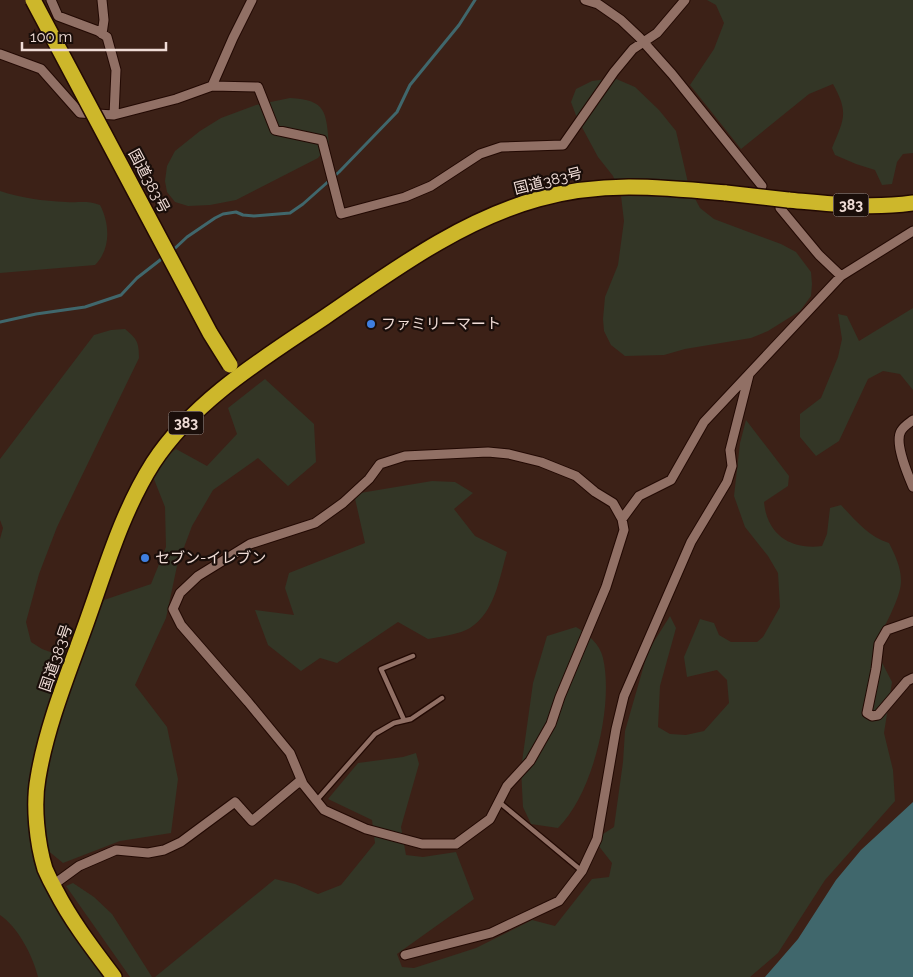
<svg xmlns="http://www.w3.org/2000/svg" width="913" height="977" font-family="Raleway,'Noto Sans JP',sans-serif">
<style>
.green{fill:#333626}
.water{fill:#40676c}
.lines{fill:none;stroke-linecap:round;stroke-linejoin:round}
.stream{stroke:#40676c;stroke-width:3}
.lane-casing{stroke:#220903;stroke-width:7}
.street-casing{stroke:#220903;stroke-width:11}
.highway-casing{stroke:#220903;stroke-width:18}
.lane{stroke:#917065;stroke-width:4.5}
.street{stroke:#917065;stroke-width:9}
.highway{stroke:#cdb72b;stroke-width:15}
.highway-bridge-casing{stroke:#220903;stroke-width:18;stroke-linecap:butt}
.highway-bridge{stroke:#cdb72b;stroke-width:15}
.shop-dot{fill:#3f7fe0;stroke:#1a0e0a;stroke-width:2}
.labels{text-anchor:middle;stroke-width:4.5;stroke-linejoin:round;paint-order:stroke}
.shield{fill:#1a0e0a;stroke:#af9e99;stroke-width:1}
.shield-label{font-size:14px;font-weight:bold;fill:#efdcd6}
.street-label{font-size:15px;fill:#efdcd6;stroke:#1a0e0a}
.poi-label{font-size:15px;fill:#efdcd6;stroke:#1a0e0a;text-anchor:start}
</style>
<rect width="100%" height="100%" fill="#3c2117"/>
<!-- green -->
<path class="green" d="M707,0h206v153l-10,1 -6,8 -5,22 -10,1 -7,-15 -19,-6 -21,-9 -3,-7c12,-29 17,-35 1,-64l-24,10 -68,55 -51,-64 24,-36 10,-26 -8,-18z
M614,78l21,9 24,23 17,21 13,56 11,21 14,11 67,25 15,8 15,20 1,12 -1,12 -11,15 -32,20 -17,7 -66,11 -21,6 -39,1 -14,-11 -7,-14 -1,-12 2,-22 13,-32 6,-44 -3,-25 -8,-20 -15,-19 -21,-39 -6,-16 5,-13 16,-8z
M290,98c37,2 36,14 39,47l-11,13 -82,42 -26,5 -22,1 -13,-4 -8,-10 -2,-11 2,-15 8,-15 25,-20 21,-13 35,-13z
M0,191c21,7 43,10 66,11 14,1 20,-2 34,3 10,19 11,44 -5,60l-95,8z
M913,308v82l-13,-16 -17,-3 -15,8 -29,62 -23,15 -16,-19v-23l21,-16 17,-41 4,-18 -4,-25 9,2 12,25z
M125,329c12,10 14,13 14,29l-82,169 -18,47 -13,48 5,20 11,7 14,5 14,-3 15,-13 19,-38 47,-16 15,-37 -1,-40 -15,-38 26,-20 31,17 30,-32 -9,-26 37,-29 49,45 2,38 -28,24 -30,-28 -45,32 -21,36 -15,40 -11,52 -31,67 32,42 11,52 -7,54 -51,8 -57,22 -28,-23 74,137h-71c-5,-21 -20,-50 -38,-62v-376l3,-11 -3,-8v-61l94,-124 17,-5z
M746,420l43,56 -1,10 -24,16c3,33 27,48 58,44l5,-12 3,-26 11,-3c14,15 28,32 48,38 6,12 12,24 12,38 0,18 -19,49 -27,66l18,35 -8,51 9,37 2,31 -70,79 -47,73 -28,24h-595l120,-98 20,5 23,10 23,-9 34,-42 -3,-23 -44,-21 30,-36 45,-6 13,-4 3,11 -18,63 5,28 17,2 33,-5 18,47 -77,55 5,13 12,1 62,-20 56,-28 23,6 37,-47 17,-2 3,-14 -14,-18 5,-11 11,-7 9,-65 2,-31 23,-80 22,-35 6,12 -16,58 -2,41 12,7 16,1 18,-4 25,-28 -2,-23 -10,-10 -30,7 -3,-20 16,-38 14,4 5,12 12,7h26l6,-5 17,-30 -2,-34 -10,-17 -23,-29 -11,-31 6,-53z
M432,481l23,1 18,11 -19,16 21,27 32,16c-8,27 -12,60 -37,76 -9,6 -31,9 -42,11l-30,-17 -61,41 -17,-5 -19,13 -33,-26 -13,-35 39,5 -9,-27 4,-15 76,-30 -11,-49z
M576,627c12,7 24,17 27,31 11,47 -10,136 -45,170l-27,-4 -8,-17 -2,-38 12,-86 14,-47z
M73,883l21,14 18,17 40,63h-22l-64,-91z"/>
<!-- water -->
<path class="water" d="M913,802v175h-148l33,-38 38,-59 25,-30z"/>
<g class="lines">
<!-- stream -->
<path class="stream" d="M171,252l16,-15 28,-19 8,-4 13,-2 7,3 11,1 36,-3 13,-9 36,-32 58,-60 13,-27 49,-60 16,-25
M0,322l36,-8 49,-7 36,-12 16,-17 27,-21"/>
<defs>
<path id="lane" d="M404,720l-23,-51 32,-13
M316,801l59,-67 19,-11 17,-4 31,-21
M499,802l83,69"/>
<path id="street" d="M51,0l7,16 40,15 9,6 9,33 -2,45
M102,0l2,20 -2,14
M585,0l13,4 23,16 18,17 33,37 90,112
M0,54l41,15 39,44 34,2 62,-16 36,-13 46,1 17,43 47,10 19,74 64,-17 26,-11 49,-32 21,-7 62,-2 51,-73 19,-23 24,-16 28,-33
M212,86l21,-48 19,-38
M780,208l39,47 22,21
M913,420c-4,3 -9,6 -12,11 -7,12 7,44 12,56
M488,452l21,2 32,8 35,14 19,16 18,11 9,16 2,11 -18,57 -46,110 -9,27 -21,37 -23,25 -17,33 -34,25h-34l-56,-15 -42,-19 -21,-26 -13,-31 -42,-51 -67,-77 -8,-16 7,-16 18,-17 52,-32 65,-21 28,-20 26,-24 11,-15 25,-8z
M622,519l17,-23 32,-16 33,-58 137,-146 72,-45
M913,621l-26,9 -8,14 -3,25 -9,44 5,3 6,-1 29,-34 6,-3
M53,885l26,-19 37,-16 32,3 16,-3 17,-8 54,-40 17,19 49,-41
M405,955l86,-22 68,-32 23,-30 15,-32 19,-110 8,-33 67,-154 36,-60 5,-16 -2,-16 19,-75"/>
<path id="highway" d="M788,200c43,4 82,9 125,3
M114,977c-21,-28 -42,-55 -58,-86 -4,-7 -8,-15 -11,-22 -8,-26 -12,-64 -7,-91 8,-49 28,-99 45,-146 21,-57 37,-117 70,-169 41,-63 111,-105 172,-146 66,-45 134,-96 213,-118 64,-18 122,-12 188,-6"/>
</defs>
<!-- lane casing -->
<use href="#lane" class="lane-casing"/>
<!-- street casing -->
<use href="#street" class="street-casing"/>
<!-- highway casing -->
<use href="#highway" class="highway-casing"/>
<!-- lane -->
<use href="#lane" class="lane"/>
<!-- street -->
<use href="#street" class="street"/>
<!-- highway -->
<use href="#highway" class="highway"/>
<defs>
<path id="highway-bridge" d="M33,0l177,333 20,32
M726,193l62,7"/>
</defs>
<!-- highway-bridge casing -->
<use href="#highway-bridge" class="highway-bridge-casing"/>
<!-- highway-bridge -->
<use href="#highway-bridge" class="highway-bridge"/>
</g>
<!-- markers -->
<g class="shop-dot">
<circle cx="371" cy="324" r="5"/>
<circle cx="145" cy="558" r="5"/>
</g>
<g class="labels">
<!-- shield labels -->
<g class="shield">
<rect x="833.5" y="193.5" width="35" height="23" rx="4"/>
<rect x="168.5" y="411.5" width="35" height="23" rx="4"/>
</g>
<g class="shield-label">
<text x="851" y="210">383</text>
<text x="186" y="428">383</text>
</g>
<!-- street labels -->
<g class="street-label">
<text transform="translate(149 181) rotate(62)" y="5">国道383号</text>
<text transform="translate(548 181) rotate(-14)" y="5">国道383号</text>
<text transform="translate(56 658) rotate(-71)" y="5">国道383号</text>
</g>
<!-- poi labels -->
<g class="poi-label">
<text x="381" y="329">ファミリーマート</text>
<text x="155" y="563">セブン-イレブン</text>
</g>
</g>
<!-- scale -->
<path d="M22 42v8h144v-8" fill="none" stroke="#efdcd6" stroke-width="2.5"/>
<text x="30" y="42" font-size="15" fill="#efdcd6" stroke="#1a0e0a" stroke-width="4" paint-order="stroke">100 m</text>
</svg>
